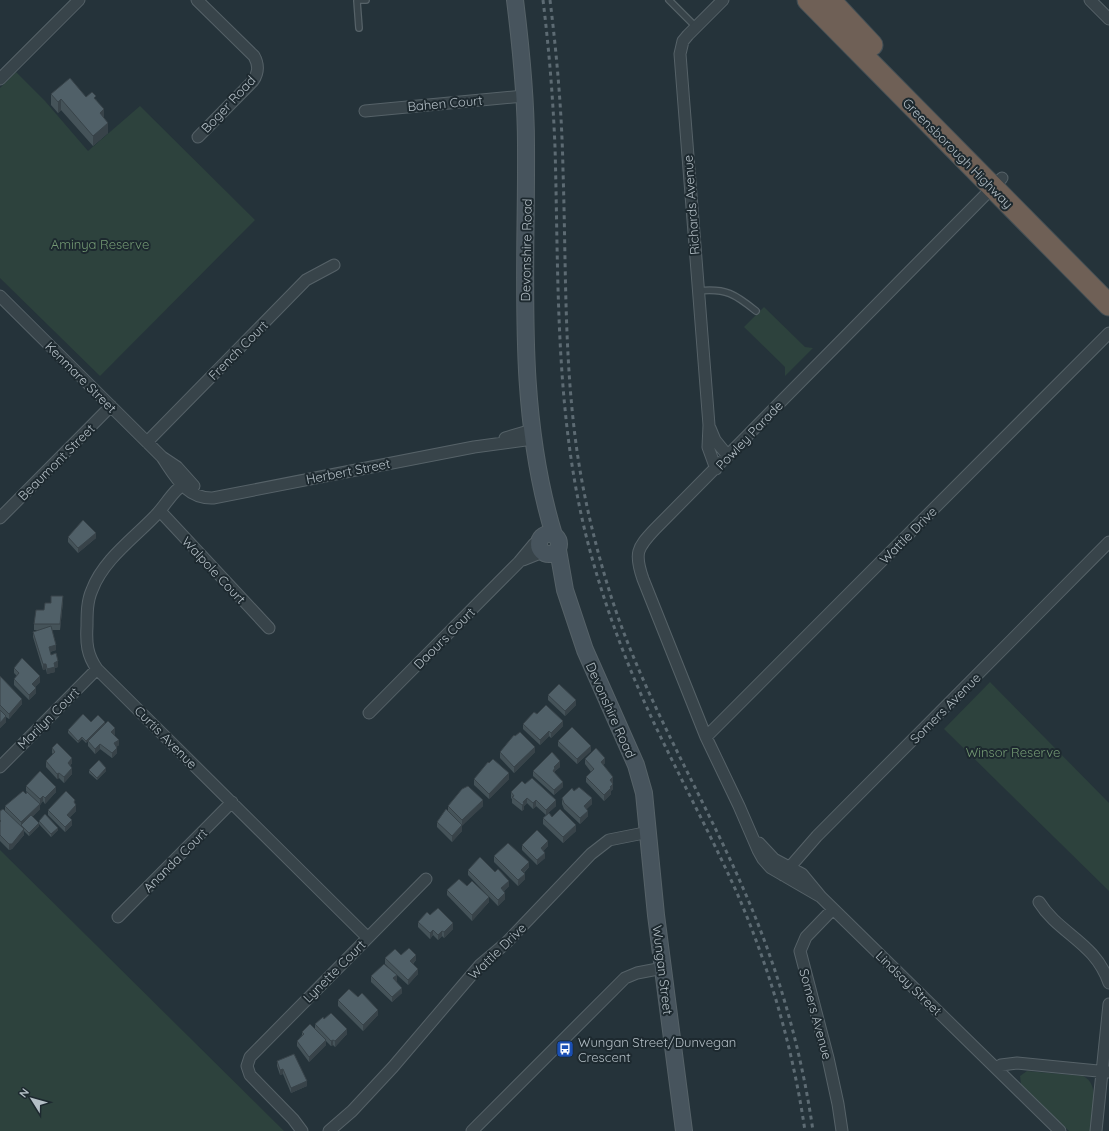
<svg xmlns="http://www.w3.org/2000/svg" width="1109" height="1131" font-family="Quicksand,sans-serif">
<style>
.green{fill:#2d423d}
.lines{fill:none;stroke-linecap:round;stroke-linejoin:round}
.lane-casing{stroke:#566268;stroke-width:8}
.street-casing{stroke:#566268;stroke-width:13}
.secondary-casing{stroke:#566268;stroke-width:18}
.highway-casing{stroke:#434f55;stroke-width:23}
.lane{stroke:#38444a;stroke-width:5.5}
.street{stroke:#38444a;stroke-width:11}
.secondary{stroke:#47545d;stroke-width:16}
.highway{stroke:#6f6056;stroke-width:21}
.rail{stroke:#5d6b73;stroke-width:3;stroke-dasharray:4 4;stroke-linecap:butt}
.wall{fill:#455359}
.shaded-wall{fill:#384349}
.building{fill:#506068;stroke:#384349}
.labels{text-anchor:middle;stroke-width:4;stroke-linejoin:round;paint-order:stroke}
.street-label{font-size:13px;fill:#b4bfc6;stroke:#1d292f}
.park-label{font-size:13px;fill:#749a74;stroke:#1d292f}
.poi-label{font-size:13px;fill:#b4bfc6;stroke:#1d292f;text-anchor:start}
</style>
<rect width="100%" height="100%" fill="#25333a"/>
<!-- green -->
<path class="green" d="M16,72l29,29 43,50 52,-45 115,114 -155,156 -100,-98v-190z
M764,307l41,40 8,1 -28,28v-9l-41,-40z
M990,682l119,121v88l-165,-162z
M0,850l284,281h-284z
M1027,1071l56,5c18,8 9,39 7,55h-21l-48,-47 -1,-8z"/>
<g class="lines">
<defs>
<path id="lane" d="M357,0h9
M669,0l27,27
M357,1l2,27
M698,291c28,-3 37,3 58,20"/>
<path id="street" d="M197,0l57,56c5,9 5,16 -1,25l-55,56
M1090,0l19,19
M0,79l79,-79
M365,111l159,-15
M0,296l162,161 15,10 17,19
M710,428l5,12 13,16
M505,438l27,-8
M147,442l159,-162 28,-15
M162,457c13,19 24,42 51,41l261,-51 59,-8
M716,469l-8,-22 1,-22 -29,-371 3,-13 5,-6 35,-35
M189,481c-16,8 -22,23 -34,35 -21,22 -52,44 -63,74 -5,11 -5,24 -5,36 -1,17 0,29 10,43l270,268
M160,511l109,117
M0,518l111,-112
M523,560l20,-8
M369,713l150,-151 15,-18 6,-2
M706,737l403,-404
M0,767l97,-98
M759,843l15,16 28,15 19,23 239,234
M783,875l34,-39 292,-294
M821,897l-50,-29 -8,-9 -5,-9 -19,-44 -33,-69 -63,-158c-9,-26 -6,-31 12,-50l347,-351
M1039,902c20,32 56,40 70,81
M833,909l-27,28 -6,14 28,107 10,46 4,27
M118,917l114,-115
M996,1068l5,-3 16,-2 91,9
M302,1131l-9,-12 -43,-44 -3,-9 3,-9 176,-178
M329,1131l23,-20 41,-44 87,-102 26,-22 85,-89 18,-14 40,-8
M472,1131l153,-153 12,-5 26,-5
M1096,1131l13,-127"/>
<path id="secondary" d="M515,0c6,48 11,97 11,145 1,131 -11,263 28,390
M539 544a10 10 0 1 1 20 0a10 10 0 1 1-20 0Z
M558,550l7,40 20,60 51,115 8,28 12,122 28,216"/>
<path id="highway" d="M808,0l301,305
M830,0l42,45"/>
</defs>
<!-- lane casing -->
<use href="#lane" class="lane-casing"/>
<!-- street casing -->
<use href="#street" class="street-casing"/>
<!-- secondary casing -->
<use href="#secondary" class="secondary-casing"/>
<!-- highway casing -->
<use href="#highway" class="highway-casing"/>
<!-- lane -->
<use href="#lane" class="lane"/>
<!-- street -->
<use href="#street" class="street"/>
<!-- secondary -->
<use href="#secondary" class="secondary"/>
<!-- highway -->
<use href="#highway" class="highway"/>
<!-- rail -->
<path class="rail" d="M543,0c6,49 10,98 12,147 4,137 -1,277 37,411 16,57 37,112 62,165 27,57 57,112 83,170 33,76 56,156 68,238
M550,0c7,57 12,114 13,171 3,88 1,177 12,265 6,49 17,97 31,144 32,109 92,205 137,308 34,77 58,159 70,243"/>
</g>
<!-- wall -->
<path class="wall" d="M51,94l35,3 10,2 8,19 4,15 -15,13 -32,-36 -3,3 -7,-8z
M68,537l28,1 -18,15 -10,-11z
M63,601l-3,29h-8l4,20 -6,2 1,3 7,12 -3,1v4l-8,2 -1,-5 -3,1 -10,-33v-5l7,-2h-6v-6l10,-14 7,-7z
M14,668l26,14 -5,5 1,6 -7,7 -15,-15v-6l3,-3 -3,-3z
M0,676l22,28 -13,15 -3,-2v5l-6,6z
M548,695l28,10 -11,11 -17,-16z
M537,714l26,12 -12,12 -2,-2 -9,9 -17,-16v-5z
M91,722l14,1 10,11 -1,1 5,10 -3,2 1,6 -5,5 -12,-9 -5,5 -7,-8v-5l-2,2 -4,-4 -4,4 -10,-10v-3z
M558,741l33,10 -14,13 -19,-18z
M52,748l20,15 -2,3 2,8 -8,9 -5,-5 -2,1 -11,-12v-6l7,-7 -1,-1z
M500,752h35l-21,21 -14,-15z
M585,759l20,4 -2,2 10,18v6l-2,2v3l-7,7 -18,-19v-5l5,-5 -6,-8z
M560,767l-5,4v3l8,13 -9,8 -21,-19v-5z
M89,770l17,1 -9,9 -8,-7z
M474,779h35l-20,20 -15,-14z
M525,784l31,22 -10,9 -10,-9 -3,3 -6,-6 -3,3v3l-2,2 -10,-8v-4l-1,-1v-6z
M26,786l30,6 -11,12 -2,-3 -3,4v4l-8,8 7,9 -10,10 -5,-5v4l-12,14 -3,1 -9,-9v-30h5v-5l21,-12 1,-2 -1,-1z
M574,791l18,13 -6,5 2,7 -8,8 -16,-15 -2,-5v-6z
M75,804l1,7 -6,6 2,8 -7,7 -17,-17v-5z
M448,806h35l-21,19v6l-10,11 -15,-15v-5l11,-11z
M543,818l33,13 -13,12 -20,-19z
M39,821l19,9 -7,7 -12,-13z
M522,845l26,1 -5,5 2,7 -8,7 -15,-15z
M494,856l35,11 -5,6 1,6 -7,7 -24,-24z
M468,870l41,16 -5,5 1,8 -7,7 -30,-31z
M467,886l22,16 -17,19 -25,-26v-5z
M430,915l23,14 -9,9 -2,-2 -4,4 -5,-5 -3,4 -12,-12v-5z
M401,955l15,5 -3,4 5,10 -10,11 -23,-21v-6z
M371,976l26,5h-1l6,12 -10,9 -21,-20z
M338,1000l40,15 -15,16 -25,-25z
M324,1019l23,15 -12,13 -2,-2 -2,1 -5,-5v4l-17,17 -12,-16v-5l5,-6v-3l13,-3v-5z
M277,1061l30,25 -16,7 -8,-19 -3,1 -3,-9z"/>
<!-- shaded-wall -->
<path class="shaded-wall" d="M61,99v11l-3,3v-11z
M104,109v10l-4,-6z
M108,123v10l-15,13v-10z
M96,533v5l-18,15v-5z
M63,596v5l-3,29v-6z
M56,645v5l-7,2v-5z
M58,661v6l-3,1v4l-8,2v-5l7,-6z
M43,664h3v5l-3,1z
M40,676v6l-8,8v-6z
M36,688v5l-7,7v-5z
M22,699v5l-13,15v-5z
M576,700v5l-11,11v-5z
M6,716v6l-6,6v-5z
M563,721v5l-12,12v-5z
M105,722v3l-19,18v-2z
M115,728v6l-4,3v-5z
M549,731v5l-9,9v-5z
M82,737v2l-4,4v-2z
M119,740v5l-5,4v-6z
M100,744v5l-5,5v-5z
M591,746v5l-14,13v-5z
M535,747v5l-21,21v-6z
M117,748v5l-5,5v-5z
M72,758v5l-4,5v-5z
M605,758v5l-4,4v-5z
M560,761v6l-5,4v3l-2,-3 1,-4z
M72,768v6l-8,9v-6z
M106,768v3l-9,9v-2z
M59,773v5l-2,1v-5z
M509,773v6l-20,20v-5z
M613,777v6l-3,3v-6z
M563,782v5l-9,8v-5z
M613,784v5l-2,2v3l-7,7v-6l6,-8z
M56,787v5l-11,12v-6z
M43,796v5l-3,4v4l-18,18 -1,-2v-3l19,-18v-5z
M527,798v5l-3,3v3l-2,2v-6l1,-3z
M592,798v6l-8,8v-6z
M483,800v6l-21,20v-6z
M536,800v6l-3,3v-6z
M556,800v6l-10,9v-5z
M76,805v6l-9,9v-5z
M588,811v5l-8,8v-6z
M72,820v5l-7,7v-5z
M39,823v3l-10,10v-3z
M462,825v6l-10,11v-6z
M576,825v6l-13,12v-6z
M58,828v2l-7,7v-3z
M24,829v6l-12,14 -3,1v-6z
M548,841v5l-7,8v-6z
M545,853v5l-8,7v-5z
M529,862v5l-8,8v-5z
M525,874v5l-7,7v-6z
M509,881v5l-8,8v-6z
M505,893v6l-7,7v-6z
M489,897v5l-17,19v-6z
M453,923v6l-9,9v-6z
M433,930v5l-3,4v-6z
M442,931v5l-4,4v-5z
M416,955v5l-6,6v-5z
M418,969v5l-10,11v-5z
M397,975v6l-4,3v-6z
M402,988v5l-10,9v-5z
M378,1010v5l-15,16v-6z
M347,1029v5l-12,13v-6z
M326,1040v5l-17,17v-5z
M333,1040v5l-2,1v-5z
M283,1069v5l-3,1v-5z
M307,1081v5l-16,7v-5z"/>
<!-- building -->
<path class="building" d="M70,78l16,19 6,-5 4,4 -2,2 10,11 -4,4 8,10 -15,13 -32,-37 -3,3 -7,-8z
M83,520l13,13 -18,15 -10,-11z
M51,596h12l-3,28h-26l2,-14h8l1,-7h6z
M51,626l5,19 -7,2 2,8 5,-2 2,8 -4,2 1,4 -8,2 -1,-5h-3l-10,-32z
M22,658l18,18 -8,8 4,4 -7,7 -15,-16 5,-6 -5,-5z
M0,676l22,23 -13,15 -9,-9z
M559,684l17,16 -11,11 -17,-16z
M546,705l17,16 -12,12 -2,-2 -9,9 -17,-16 11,-12 3,2z
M0,710l6,6 -6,7z
M83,714l8,8 7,-7 7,7 -19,19 -4,-4 -4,4 -10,-11z
M108,721l7,7 -4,4 8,8 -5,3 3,5 -5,5 -12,-9 -5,5 -7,-8z
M572,727l19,19 -14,13 -19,-18z
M520,732l15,15 -21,20 -14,-15 14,-17 1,1z
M57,743l15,15 -4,5 4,5 -8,9 -5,-4 -2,1 -11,-13 9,-9 -3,-4z
M596,748l9,10 -4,4 12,15 -3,3 3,4 -3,3 1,1 -7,7 -18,-18 8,-8 -9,-10z
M552,752l8,9 -6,6 1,1 -2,3 10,11 -9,8 -21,-19z
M493,759l16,14 -20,21 -15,-15 14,-17 1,1z
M99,760l7,8 -9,10 -8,-8z
M40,771l16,16 -11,11 -2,-2 -3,3 -14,-13z
M532,778l24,22 -10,10 -10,-10 -3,3 -6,-5 -4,4 1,2 -2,1 -10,-8 2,-1 -3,-4 11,-11 3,3z
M468,786l15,14 -21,20 -14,-14 14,-17z
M579,787l13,11 -8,8 4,5 -8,7 -16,-15 -2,-5 10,-10 2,3z
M23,791l3,3 1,-2 13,12 -19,18 -16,-16z
M66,791l9,9 -1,2 2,3 -9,10 5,5 -7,7 -17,-17z
M3,809l21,20 -12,15h-3l-9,-9v-13l1,-1 -1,-1v-9z
M446,809l16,16 -10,11 -15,-14z
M560,809l16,16 -13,12 -20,-19 6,-5 3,4z
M45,814l13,14 -7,6 -12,-13z
M31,815l8,8 -10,10 -8,-8z
M537,830l11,11 -7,7 4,5 -8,7 -15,-15z
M508,843l21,19 -8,8 4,4 -7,6 -24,-24z
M480,857l15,15 3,-3 11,12 -8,7 4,5 -7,7 -30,-30z
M459,879l8,7 5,-5 17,16 -17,18 -25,-25z
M438,908l15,15 -9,9 -2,-1 -4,4 -5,-5 -3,3 -12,-11 9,-10 3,3z
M409,948l7,7 -6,6 8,8 -10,11 -23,-22 10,-9 6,6z
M384,964l13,11 -4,3 9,10 -10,9 -21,-21z
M349,989l9,8 4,-4 16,17 -15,15 -25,-25z
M331,1013l16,16 -12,12 -2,-1 -2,1 -16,-17 8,-7 1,2z
M310,1024l16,16 -17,17 -12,-16 7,-7 -2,-2z
M294,1054l13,27 -16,7 -8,-19 -3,1 -3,-9z"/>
<!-- icons -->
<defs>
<symbol id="bus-square" viewBox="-11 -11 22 22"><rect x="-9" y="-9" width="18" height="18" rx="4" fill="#1a4fb4" stroke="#1d292f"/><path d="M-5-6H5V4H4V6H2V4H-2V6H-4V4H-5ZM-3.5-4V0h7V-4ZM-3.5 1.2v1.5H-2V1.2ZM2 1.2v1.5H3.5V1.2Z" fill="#fff"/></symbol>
</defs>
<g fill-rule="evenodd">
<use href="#bus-square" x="555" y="1039" width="20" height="20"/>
</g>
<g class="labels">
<!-- street labels -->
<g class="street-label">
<text transform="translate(445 103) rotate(-5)" y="5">Bahen Court</text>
<text transform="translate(228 104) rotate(-47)" y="5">Boger Road</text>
<text transform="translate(958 153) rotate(45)" y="5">Greensborough Highway</text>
<text transform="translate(691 205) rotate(-94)" y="5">Richards Avenue</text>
<text transform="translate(526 250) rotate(-89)" y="5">Devonshire Road</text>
<text transform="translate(238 350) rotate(-45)" y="5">French Court</text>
<text transform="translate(81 377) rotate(45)" y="5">Kenmare Street</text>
<text transform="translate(749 435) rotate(-46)" y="5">Powley Parade</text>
<text transform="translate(56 462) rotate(-45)" y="5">Beaumont Street</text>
<text transform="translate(348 471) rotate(-11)" y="5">Herbert Street</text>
<text transform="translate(908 535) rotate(-45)" y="5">Wattle Drive</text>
<text transform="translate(214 570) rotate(47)" y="5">Walpole Court</text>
<text transform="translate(444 638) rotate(-45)" y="5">Daours Court</text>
<text transform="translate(945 708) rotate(-45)" y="5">Somers Avenue</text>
<text transform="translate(611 710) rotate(66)" y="5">Devonshire Road</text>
<text transform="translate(48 718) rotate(-45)" y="5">Marilyn Court</text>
<text transform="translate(166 737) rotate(45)" y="5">Curtis Avenue</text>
<text transform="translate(175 860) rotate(-45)" y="5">Ananda Court</text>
<text transform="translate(497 951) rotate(-44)" y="5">Wattle Drive</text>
<text transform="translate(663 970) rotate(83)" y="5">Wungan Street</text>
<text transform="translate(334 971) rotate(-45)" y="5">Lynette Court</text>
<text transform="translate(909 983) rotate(44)" y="5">Lindsay Street</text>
<text transform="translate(816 1014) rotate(75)" y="5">Somers Avenue</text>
</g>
<!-- park labels -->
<g class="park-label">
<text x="100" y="249">Aminya Reserve</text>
<text x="1013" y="757">Winsor Reserve</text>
</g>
<!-- poi labels -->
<g class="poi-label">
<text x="578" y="1047">Wungan Street/Dunvegan<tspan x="578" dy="15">Crescent</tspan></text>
</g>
</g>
<!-- north arrow -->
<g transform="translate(32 1099) rotate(307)" stroke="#1d292f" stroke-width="3" paint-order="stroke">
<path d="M0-3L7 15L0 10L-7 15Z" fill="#b4bfc6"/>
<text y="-6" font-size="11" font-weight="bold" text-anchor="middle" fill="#b4bfc6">N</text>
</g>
</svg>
